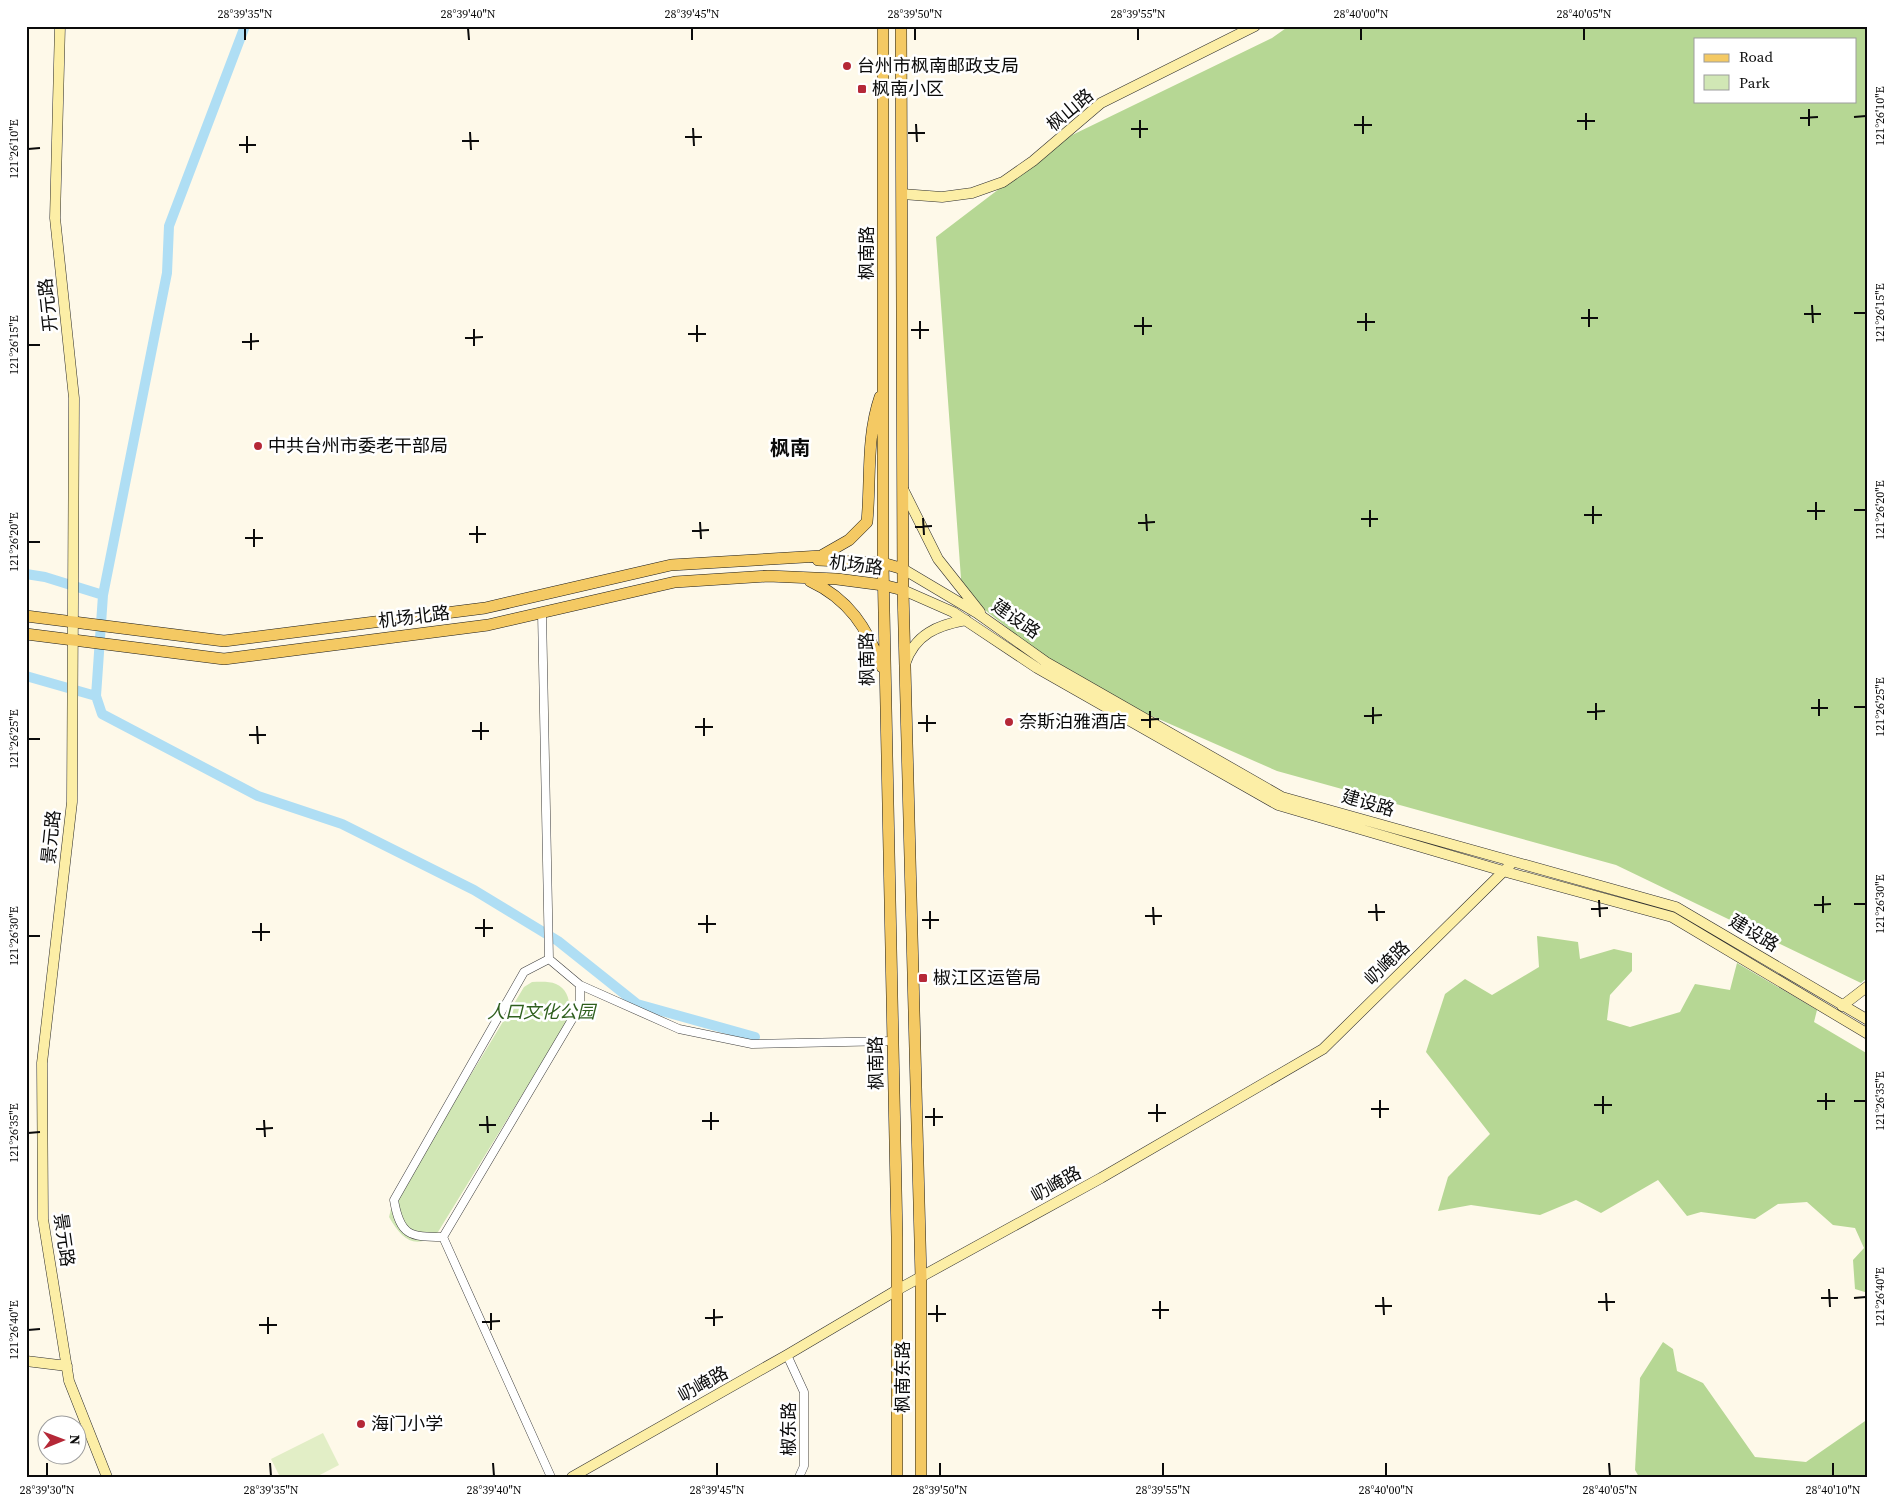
<svg xmlns="http://www.w3.org/2000/svg" width="1894" height="1503" font-family="'Source Serif 4','Noto Sans SC',serif">
<style>
.green{fill:#d1e7b5}
.forest{fill:#b6d794;fill-rule:evenodd}
.pitch{fill:#e2eec6}
.lines{fill:none;stroke-linecap:round;stroke-linejoin:round}
.canal{stroke:#afdef4;stroke-width:10}
.street-casing{stroke:#3e3e3e;stroke-width:9}
.secondary-casing{stroke:#2d2d2d;stroke-width:11}
.primary-casing{stroke:#1c1c1c;stroke-width:12}
.street{stroke:#fff;stroke-width:8}
.secondary{stroke:#fceea6;stroke-width:10}
.primary{stroke:#f4c963;stroke-width:11}
.ticks{fill:none;stroke:#0b0b0b;stroke-width:2}
.poi-dot{fill:#b52837;stroke:#fff;stroke-width:2}
.labels{text-anchor:middle;stroke-width:5;stroke-linejoin:round;paint-order:stroke}
.poi-label{font-size:18px;fill:#0b0b0b;stroke:#fff;text-anchor:start}
.street-label{font-size:18px;fill:#0b0b0b;stroke:#fff}
.park-label{font-size:18px;font-style:italic;fill:#2f5f1e;stroke:#fff}
.quarter-label{font-size:20px;font-weight:bold;fill:#0b0b0b;stroke:#fff}
.neatline{fill:none;stroke:#0b0b0b;stroke-width:2}
.ticks-label{font-size:12px;text-anchor:middle;fill:#0b0b0b}
</style>
<rect width="100%" height="100%" fill="#fef9e9"/>
<!-- green -->
<path class="green" d="M532,982c7,0 17,-1 24,2 15,6 16,27 10,39l-128,209c-22,19 -36,8 -49,-15l3,-12 132,-218z"/>
<!-- forest -->
<path class="forest" d="M1289,26h579v951l-7,6 -245,-118 -339,-94 -198,-87 -117,-92 -26,-355 130,-99 206,-100zM1695,39h160v62h-160z
M1537,936l41,6 2,17 34,-10 18,4v18l-22,24 -3,25 23,7 50,-15 15,-28 35,6 7,-27 80,47 -3,12 54,32v239l-13,-4 -2,-29 11,-12 -9,-20 -22,-3 -26,-23 -29,2 -23,15 -54,-7 -14,4 -29,-36 -57,33 -25,-13 -36,15 -69,-10 -33,6 10,-34 42,-43 -64,-82 19,-58 20,-15 27,16 47,-28z
M1663,1342l10,7 4,22 26,12 52,74 51,5 62,-43v58h-229l-4,-7 5,-92z"/>
<!-- pitch -->
<path class="pitch" d="M323,1433l16,32 -23,12h-36l-9,-18z"/>
<g class="lines">
<!-- canal -->
<path class="canal" d="M26,574l19,3 58,18 -7,101 6,18 156,82 84,28 132,66 84,51 79,63 118,33
M103,595l64,-322 2,-47 76,-200
M26,676l70,20"/>
<defs>
<path id="street" d="M542,613l7,346 -25,13 -130,228c6,36 16,37 49,37l108,240
M580,985l99,44 73,15 141,-3
M443,1237l137,-231v-21l-31,-26
M787,1355l17,37v74l-5,11"/>
<path id="secondary" d="M60,26l-5,192 19,180 -2,404 -30,261 1,156 26,162 38,96
M902,194l40,3 30,-4 31,-11 30,-21 68,-58 154,-77
M903,489l35,70 42,53
M903,569l74,44 69,49 236,135 394,110 192,113
M903,590l50,22 84,56 241,137 232,68 162,44 196,117
M905,664c10,-30 33,-39 61,-44
M1842,1006l26,-20
M26,1361l41,5
M572,1477l215,-122 110,-65 204,-112 222,-129 189,-186"/>
<path id="primary" d="M883,26v537l14,674v240
M901,26l2,564 18,688v199
M818,560l65,3 20,6
M810,581c39,18 57,47 72,86
M26,616l198,25 261,-33 186,-43 150,-9 28,-16 18,-18c4,-42 -1,-84 13,-125
M26,634l198,25 264,-34 187,-43 93,-6 69,3 46,6 20,5"/>
</defs>
<!-- street casing -->
<use href="#street" class="street-casing"/>
<!-- secondary casing -->
<use href="#secondary" class="secondary-casing"/>
<!-- primary casing -->
<use href="#primary" class="primary-casing"/>
<!-- street -->
<use href="#street" class="street"/>
<!-- secondary -->
<use href="#secondary" class="secondary"/>
<!-- primary -->
<use href="#primary" class="primary"/>
</g>
<!-- ticks -->
<path class="ticks" d="M245,28v12M468,28l1,12M692,28v12M915,28v12M1138,28v12M1361,28v12M1584,28v12M1809,109v17M1586,113v17M1363,116v18M1854,117l12,-1M1800,118l18,-1M1140,120v18M1577,121h18M916,124l1,18M1354,125h18M693,128l1,18M1131,129h17M470,132l1,18M908,133h17M247,136v17M685,137h17M462,141h17M239,145h17M28,149l12,-1M1812,305l1,18M1589,309v18M1366,313v18M1854,313h12M1804,314h17M1143,317v18M1581,318h17M920,321v18M1357,322h18M697,325v17M1134,326h18M474,329v17M911,330h18M251,333v17M688,334h18M465,338l18,-1M242,342l17,-1M28,345h12M1816,502v18M1593,506v18M1370,510v17M1854,510h12M1807,511h18M1146,514l1,17M1584,515h18M923,518l1,17M1361,519h17M700,522l1,17M1138,523l17,-1M477,526v17M915,527l17,-1M254,529v18M692,531l17,-1M469,534h17M245,538h18M28,542h12M1819,699v17M1596,703v17M1373,707v17M1854,707h12M1811,708h17M1150,711v17M1587,712l18,-1M927,715v17M1364,716l18,-1M704,718v18M1141,720l18,-1M481,722v18M918,723h18M257,726l1,18M695,727h18M472,731h17M249,735h17M28,739h12M1823,896v17M1599,900l1,17M1376,904l1,17M1854,904h12M1814,905l17,-1M1153,907l1,18M1591,909l17,-1M930,911v18M1368,912h17M707,915v18M1145,916h17M484,919v18M922,920h17M261,923v18M698,924h18M475,928h18M252,932h18M28,936h12M1826,1093v17M1603,1096v18M1380,1100v18M1817,1101h18M1854,1101h12M1157,1104v18M1594,1105h18M934,1108v18M1371,1109h18M711,1112v18M1148,1113h18M487,1116l1,17M925,1117h18M264,1120l1,17M702,1121h17M479,1125h17M256,1129l17,-1M28,1133l12,-1M1829,1289l1,18M1606,1293l1,18M1383,1297l1,18M1821,1298h17M1854,1298l12,-1M1160,1301v18M1598,1302h17M937,1305v17M1375,1306h17M714,1309v17M1152,1310h17M491,1313v17M928,1314h18M268,1317v17M705,1318l18,-1M482,1322l18,-1M259,1325h18M28,1330l12,-1M47,1463v13M270,1463l1,13M493,1463l1,13M717,1463v13M940,1463v13M1163,1463v13M1386,1463v13M1609,1463l1,13M1833,1463v13"/>
<!-- markers -->
<g class="poi-dot">
<circle cx="847" cy="66" r="5"/>
<rect x="857" y="84" width="10" height="10" rx="2.5"/>
<circle cx="258" cy="446" r="5"/>
<circle cx="1009" cy="722" r="5"/>
<rect x="918" y="973" width="10" height="10" rx="2.5"/>
<circle cx="361" cy="1424" r="5"/>
</g>
<g class="labels">
<!-- poi labels -->
<g class="poi-label">
<text x="857" y="72">台州市枫南邮政支局</text>
<text x="872" y="95">枫南小区</text>
<text x="268" y="452">中共台州市委老干部局</text>
<text x="1019" y="728">奈斯泊雅酒店</text>
<text x="933" y="984">椒江区运管局</text>
<text x="371" y="1430">海门小学</text>
</g>
<!-- street labels -->
<g class="street-label">
<text transform="translate(1070 110) rotate(-40)" y="6">枫山路</text>
<text transform="translate(867 253) rotate(-90)" y="6">枫南路</text>
<text transform="translate(48 305) rotate(-96)" y="6">开元路</text>
<text transform="translate(856 565) rotate(7)" y="6">机场路</text>
<text transform="translate(414 617) rotate(-7)" y="6">机场北路</text>
<text transform="translate(1016 619) rotate(35)" y="6">建设路</text>
<text transform="translate(867 659) rotate(-91)" y="6">枫南路</text>
<text transform="translate(1368 803) rotate(16)" y="6">建设路</text>
<text transform="translate(51 837) rotate(-84)" y="6">景元路</text>
<text transform="translate(1754 933) rotate(31)" y="6">建设路</text>
<text transform="translate(1387 963) rotate(-44)" y="6">屷崦路</text>
<text transform="translate(876 1063) rotate(-91)" y="6">枫南路</text>
<text transform="translate(1056 1184) rotate(-29)" y="6">屷崦路</text>
<text transform="translate(64 1240) rotate(82)" y="6">景元路</text>
<text transform="translate(903 1377) rotate(-90)" y="6">枫南东路</text>
<text transform="translate(703 1384) rotate(-29)" y="6">屷崦路</text>
<text transform="translate(789 1429) rotate(-90)" y="6">椒东路</text>
</g>
<!-- park labels -->
<g class="park-label">
<text x="541" y="1018">人口文化公园</text>
</g>
<!-- quarter labels -->
<g class="quarter-label">
<text x="790" y="455">枫南</text>
</g>
</g>
<!-- border -->
<rect width="1894" height="1503" fill="none" stroke="#ffffff" stroke-width="55"/>
<!-- legend -->
<rect x="1694" y="38" width="162" height="65" fill="#ffffff" stroke="#9d9d9d"/>
<rect x="1704" y="54" width="25" height="8" fill="#f4c963" stroke="#9d9d9d"/>
<text x="1739" y="62" font-size="15" fill="#0b0b0b">Road</text>
<rect x="1704" y="75" width="25" height="15" fill="#d1e7b5" stroke="#9d9d9d"/>
<text x="1739" y="88" font-size="15" fill="#0b0b0b">Park</text>
<!-- north arrow -->
<g transform="translate(62 1440) rotate(89)"><circle r="24" fill="#ffffff" stroke="#9d9d9d"/>
<path d="M0-4L9 19L0 12L-9 19Z" fill="#b52837"/>
<text y="-8" font-size="14" font-weight="bold" text-anchor="middle" fill="#0b0b0b">N</text>
</g>
<rect x="28" y="28" width="1838" height="1448" class="neatline"/>
<g class="ticks-label">
<text x="245" y="18">28°39'35"N</text>
<text x="468" y="18">28°39'40"N</text>
<text x="692" y="18">28°39'45"N</text>
<text x="915" y="18">28°39'50"N</text>
<text x="1138" y="18">28°39'55"N</text>
<text x="1361" y="18">28°40'00"N</text>
<text x="1584" y="18">28°40'05"N</text>
<text transform="translate(1880 116) rotate(-90)" y="4">121°26'10"E</text>
<text transform="translate(14 149) rotate(-90)" y="4">121°26'10"E</text>
<text transform="translate(1880 313) rotate(-90)" y="4">121°26'15"E</text>
<text transform="translate(14 345) rotate(-90)" y="4">121°26'15"E</text>
<text transform="translate(1880 510) rotate(-90)" y="4">121°26'20"E</text>
<text transform="translate(14 542) rotate(-90)" y="4">121°26'20"E</text>
<text transform="translate(1880 707) rotate(-90)" y="4">121°26'25"E</text>
<text transform="translate(14 739) rotate(-90)" y="4">121°26'25"E</text>
<text transform="translate(1880 904) rotate(-90)" y="4">121°26'30"E</text>
<text transform="translate(14 936) rotate(-90)" y="4">121°26'30"E</text>
<text transform="translate(1880 1101) rotate(-90)" y="4">121°26'35"E</text>
<text transform="translate(14 1133) rotate(-90)" y="4">121°26'35"E</text>
<text transform="translate(1880 1297) rotate(-90)" y="4">121°26'40"E</text>
<text transform="translate(14 1330) rotate(-90)" y="4">121°26'40"E</text>
<text x="47" y="1494">28°39'30"N</text>
<text x="271" y="1494">28°39'35"N</text>
<text x="494" y="1494">28°39'40"N</text>
<text x="717" y="1494">28°39'45"N</text>
<text x="940" y="1494">28°39'50"N</text>
<text x="1163" y="1494">28°39'55"N</text>
<text x="1386" y="1494">28°40'00"N</text>
<text x="1610" y="1494">28°40'05"N</text>
<text x="1833" y="1494">28°40'10"N</text>
</g>
</svg>
